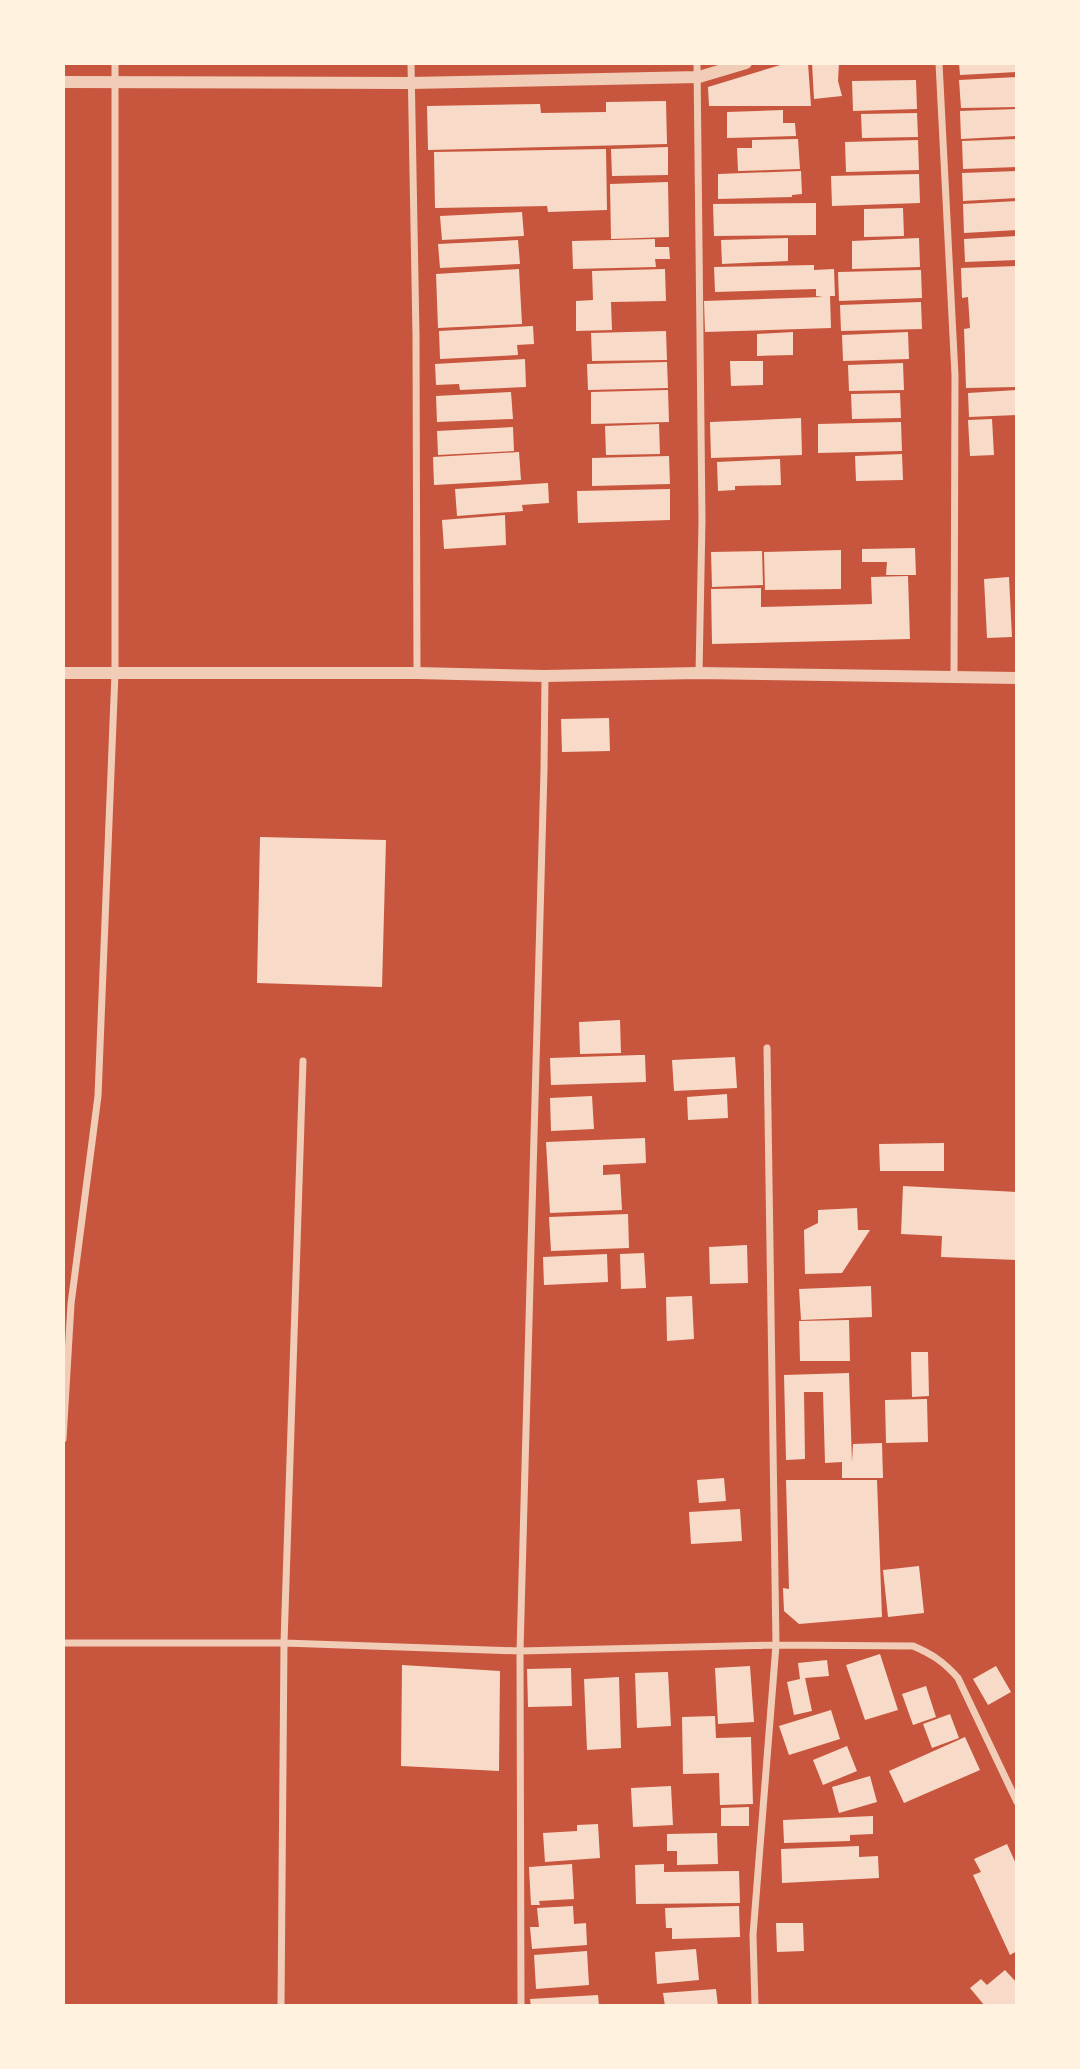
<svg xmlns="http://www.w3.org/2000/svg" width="1080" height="2069" font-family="'Work Sans',sans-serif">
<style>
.building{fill:#f7dbc8}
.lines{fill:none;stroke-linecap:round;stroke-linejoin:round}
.minor{stroke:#f1ccb7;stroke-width:7}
.tertiary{stroke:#f1ccb7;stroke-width:12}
</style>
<rect width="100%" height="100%" fill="#c8553d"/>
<!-- building -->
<path class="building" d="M787,63h21l3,43h-102l-1,-19z
M812,63h27l-1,18 4,15 -28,3z
M959,63h58v9l-57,3z
M1017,77v30l-56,1 -2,-28z
M916,80l1,29 -64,2 -1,-30z
M666,101l1,43 -239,6 -1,-44 113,-2 1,9 65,-1v-10z
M1017,109v27l-56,3 -1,-28z
M783,110v13h12l1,13 -69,2v-26z
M917,113l1,24 -56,1 -1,-24z
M798,139l2,30 -62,2 -1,-23h15v-8z
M1017,139v28l-54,2 -1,-28z
M918,140l1,30 -73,2 -1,-30z
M668,147v28l-56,1 -1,-27z
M606,149l1,61 -59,2 -1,-6 -112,2 -1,-56z
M801,171l1,23 -10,1v2l-74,2v-25z
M1017,171v27l-54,3 -1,-28z
M919,174l1,29 -88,3 -1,-30z
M668,182l1,55 -58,2 -1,-55z
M1017,201v29l-53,3 -1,-29z
M816,203v32l-102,1 -1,-32z
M903,208l1,28 -40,1v-28z
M522,212l2,24 -82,4 -2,-24z
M1017,236v24l-52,2 -1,-23z
M788,238v23l-66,3 -1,-24z
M919,238l1,29 -68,2v-28z
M655,239v8h14l1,12h-15l1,8 -83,2 -1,-28z
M518,240l2,24 -80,4 -2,-24z
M814,265v5l20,-1 1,27h-5l1,32 -126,4 -1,-31 119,-4 -7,-1v-7l-101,3 -1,-25z
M1017,266v121l-51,1 -2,-59 6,-1 -2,-31 -6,1 -1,-30z
M519,269l3,55 -84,4 -2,-54z
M665,269l1,32 -55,1 1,28 -36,1v-30l17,-1 -1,-29z
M921,270l1,28 -83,3 -1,-29z
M921,302l1,27 -81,2 -1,-26z
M533,326l1,18 -17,1 1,10 -78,4 -1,-28z
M666,331l1,29 -75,1 -1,-28z
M793,332v23l-36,1v-22z
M908,332l1,27 -66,2 -1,-26z
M525,359l1,28 -66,3 -1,-6 -23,1 -1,-21z
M730,361h33v24l-32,1z
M667,362l1,26 -80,2 -1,-26z
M903,363l1,27 -55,1 -1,-26z
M668,390l1,32 -78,2v-32z
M1017,390v25l-48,2 -1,-24z
M511,392l2,27 -76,3 -1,-26z
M900,393l1,25 -49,1 -1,-25z
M801,418l1,37 -91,3 -1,-36z
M992,419l2,36 -24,1 -2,-36z
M901,422l1,29 -84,2v-29z
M659,424l1,30 -54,1 -1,-29z
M513,427l1,24 -76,4 -1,-24z
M519,452l2,28 -87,5 -1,-28z
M902,454l1,26 -47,1 -1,-25z
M669,456l1,28 -78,2v-28z
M780,459l1,26 -46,1v4l-17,1 -1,-29z
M548,483l1,20 -27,2 1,6 -66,5 -2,-27z
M670,489v31l-92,3 -1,-32z
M505,515l1,30 -62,4 -2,-29z
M915,548l1,27h-30l1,-13h-25v-13z
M841,550v39l-76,1 -1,-38z
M762,551l1,34 -51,2 -1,-35z
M908,576l2,63 -198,5 -1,-55 50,-1v19l111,-3 -1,-27z
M1009,577l3,60 -25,1 -3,-59z
M609,718l1,33 -48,1 -1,-33z
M260,837l126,3 -4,147 -125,-4z
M620,1020l1,33 -41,1 -1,-32z
M639,1055h6l1,27 -95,3 -1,-27z
M735,1057l2,31 -63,3 -2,-31z
M727,1094l1,24 -40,2 -1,-23z
M592,1096l2,33 -43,2 -1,-33z
M645,1138l1,25 -43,2v10l17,-1 2,36 -72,3 -4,-71z
M944,1143v28h-64l-1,-27z
M903,1186l114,6v68l-76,-3 1,-21 -41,-2z
M857,1208l1,22h12l-28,43 -37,1 -1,-44 14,-7v-13z
M628,1214l1,34 -78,3 -2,-34z
M747,1245l1,38 -38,1 -1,-37z
M644,1253l2,35 -25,1 -1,-35z
M607,1254l1,28 -64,3 -1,-28z
M871,1286l1,31 -71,3 -2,-31z
M692,1296l2,43 -27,2 -1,-44z
M849,1320l1,41h-50l-1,-40z
M911,1352h17l1,44 -17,1z
M849,1373l3,89 1,-18 29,-1 1,35h-41v-16l-17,1 -2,-71h-19l1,67 -19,1 -2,-85z
M927,1399l1,43 -42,1 -1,-43z
M724,1478l2,23 -27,2 -2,-23z
M786,1480h91l5,137 -83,7 -15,-13 -1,-23 6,1z
M740,1509l2,32 -51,3 -2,-32z
M919,1566l5,47 -36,4 -5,-47z
M880,1654l18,56 -33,10 -19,-55z
M827,1660l2,16 -24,2 7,33 -18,4 -7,-33 13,-3 -2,-16z
M402,1665l98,6 -1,100 -98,-5z
M750,1666l4,56 -36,2 -3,-56z
M996,1666l15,26 -23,13 -15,-26z
M571,1668l1,38 -44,1 -1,-38z
M668,1672l3,54 -34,2 -2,-55z
M619,1677l2,71 -34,2 -3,-71z
M926,1686l10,31 -23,8 -11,-31z
M831,1710l9,29 -51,16 -10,-29z
M950,1714l9,24 -27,10 -9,-24z
M715,1716l1,22 35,-1 2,67 -33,1 -1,-32 -36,1 -1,-57z
M965,1737l15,33 -76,33 -15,-32z
M847,1746l10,25 -34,14 -10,-25z
M870,1776l7,26 -38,11 -7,-26z
M671,1786l2,39 -40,2 -2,-39z
M749,1807v19h-28v-18z
M873,1816v18l-23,1v6l-66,2 -1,-23z
M598,1824l2,34 -55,4 -2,-29 34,-2v-6z
M717,1833l1,31 -41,1v-14h-10v-17z
M1007,1844l10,22v85l-7,4 -37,-80 8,-3 -7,-13z
M859,1846v11l19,-1 1,22 -97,5 -1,-34z
M572,1864l2,35 -35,2 1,4h-9l-2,-38z
M664,1864v8l75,-1 1,32 -104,1 -1,-39z
M573,1906l1,18 12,-1 1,22 -55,4 -2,-22h9l-2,-19z
M739,1906l1,31 -68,2v-11h-6l-1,-20z
M776,1923h27l1,28 -27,1z
M696,1949l3,31 -42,4 -2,-32z
M587,1951l2,34 -53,4 -2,-34z
M1005,1970l12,13v23h-32l-15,-18 11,-9 6,6z
M716,1989l2,17h-53l-2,-13z
M598,1995l1,11h-68l-1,-7z"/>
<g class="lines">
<!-- minor -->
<path class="minor" d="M411,63l5,272 1,338
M697,63l5,458 -3,152
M939,63l16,312 -1,303
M63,1439l8,-135 27,-208 17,-423v-610
M63,1643h221l236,8 256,-6 137,1c19,8 31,16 45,32l59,124
M281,2006l3,-363 19,-582
M521,2006l-1,-355 24,-881 1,-94
M755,2006l-2,-71 23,-290 -9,-597"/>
<!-- tertiary -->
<path class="tertiary" d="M63,82l348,1 288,-6 47,-14
M63,673h354l128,3 154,-3 318,5"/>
</g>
<!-- border -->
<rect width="1080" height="2069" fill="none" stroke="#fff3e0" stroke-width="130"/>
</svg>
